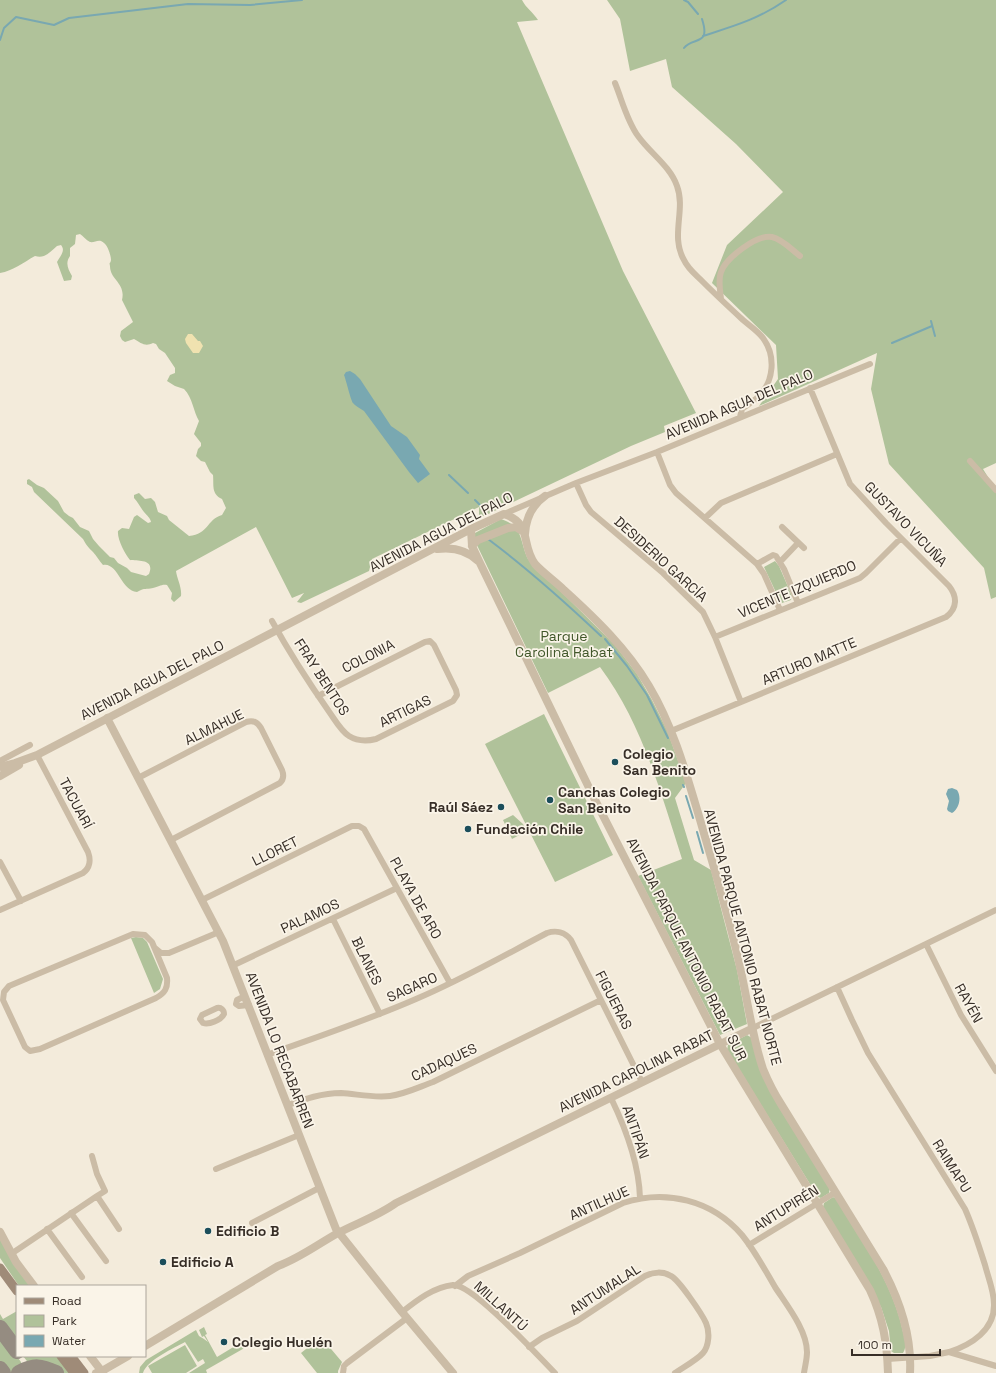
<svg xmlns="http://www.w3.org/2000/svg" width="996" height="1373" font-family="'Space Grotesk',sans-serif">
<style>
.green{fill:#b0c29a}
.sand{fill:#f0e2b0}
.water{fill:#79a8b1}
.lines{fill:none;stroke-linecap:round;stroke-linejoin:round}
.stream{stroke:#79a8b1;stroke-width:2}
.taxiway{stroke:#958c81;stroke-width:16}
.minor{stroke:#cbbca6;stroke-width:6}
.tertiary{stroke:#cbbca6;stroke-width:8}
.secondary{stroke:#9f8b78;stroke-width:9}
.poi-dot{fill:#1b4e5b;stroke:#faf4e8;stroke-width:1.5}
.labels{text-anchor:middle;stroke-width:3.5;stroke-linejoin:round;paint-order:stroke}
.street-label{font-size:14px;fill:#372e27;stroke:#faf4e8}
.park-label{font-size:14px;fill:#41572a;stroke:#faf4e8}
.poi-label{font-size:14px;font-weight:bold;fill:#372e27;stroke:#faf4e8;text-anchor:start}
</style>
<rect width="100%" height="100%" fill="#f3ebdb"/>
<!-- green -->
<path class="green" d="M0,0h522c4,8 11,12 16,20l-21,2 106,249 73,142 -32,13 1,6 -34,14 -147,70h-5v-9l-107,52 -3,12 -68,32 -4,-1 7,-9 -12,5 -36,-71 -80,44c1,8 6,16 5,25l-7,6 -3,-3 1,-6 -5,-8c-6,-1 -8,2 -14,3 -8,2 -7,-1 -16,4 -16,-1 -19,-30 -34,-27 -4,-4 -6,-9 -10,-13 -4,-4 -7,-7 -10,-13l-49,-47 -2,-5 -5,-3v-4l2,-1 8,6 7,3 14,13 6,11 5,4 4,2 7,9 9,4 4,8 6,7 11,11 4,1 4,5 9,5 4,4 15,4 3,-2c6,-15 -10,-13 -19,-14 -5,-6 -13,-21 -12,-29l4,-3 7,1 5,-12 3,-2 11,8 3,-1c-1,-5 -4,-6 -7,-10 -4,-5 -6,-10 -10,-14v-3l5,-2 6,6 6,-1 4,4 3,10 9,4 2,4 20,16c20,-2 17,-16 33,-21l4,-7 -4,-9c-11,-5 -8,-14 -9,-24l-3,-3 -5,-10 -4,-1 -5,-5 2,-7 3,-3v-3l-7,-9 5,-13c-6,-10 -6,-23 -15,-32l-9,-3 -8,-5 3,-6 5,-2v-5l-10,-15 -6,-4 -3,-5 -3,-1c-8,4 -12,0 -19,-4l-9,3 -3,-2 -2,-4 1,-5 12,-9 -11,-22c4,-17 -12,-20 -12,-34 -1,-5 0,-1 1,-6 0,-4 -3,-14 -7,-17 -5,-5 -9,0 -14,-1 -4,-2 -7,-6 -10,-8l-4,1 -1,9 -5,4v8c-5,7 -2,13 2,20l-1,4 -7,1 -7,-19c3,-6 9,-11 4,-17l-4,1c-7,6 -12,13 -22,10 -11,6 -22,15 -35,17z
M607,0h389v463l-13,6 13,21v107l-5,2 -7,-31 -95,-104 -18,-75 6,-36 -118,53 19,-27 -2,-34 -64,-62 15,-38 56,-53 -47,-48 -64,-57 -6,-28 -36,12 -10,-52z
M501,519c23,8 18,21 27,40l87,86 22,29 15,26 15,30 19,53 -11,15 19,62 17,10 26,100 10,54 -27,11 -82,-159 44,-17c-21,-66 -40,-136 -82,-192l-52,26 -73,-152v-8z
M775,561l4,5 13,30 -1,4 -9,3 -2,-2 -16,-34z
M544,714l69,141 -58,27 -70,-138z
M513,815l10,9 4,7 -15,8 -9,-19z
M136,937l7,1 4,4 16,37 -3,10 -6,4 -23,-55z
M747,1035l5,3 6,23 72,127 -1,5 -8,5 -3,-1 -91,-147 1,-5z
M833,1197l4,2c25,42 56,84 66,133 2,7 4,15 0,21h-9l-3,-2 -2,-20 -8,-24 -58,-100 1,-4z
M0,1238l31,48h-12l-19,-28z
M17,1311v37l-17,-23v-11l3,5z
M204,1327l3,7 -2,1 12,22 28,-17 3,6 -42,24 1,3h-18l16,-10 -2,-4 -5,3 -13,-20c-11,6 -38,18 -42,31h-4l1,-6 6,-7 50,-30 3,6 5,3 4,3 -4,-6 -2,1 -3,-7z
M0,1333l21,29v4l-8,7h-6l-7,-9z
M321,1337l21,25 -4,9v2h-21l-16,-20z
M185,1345l12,21 -11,7h-34l-4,-7z
M23,1356h35l13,17h-12l-12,-7 -7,-2 -10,1z"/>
<!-- sand -->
<path class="sand" d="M188,334h4l6,7h2l3,5 -4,7h-6l-7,-10 -1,-4z"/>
<!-- water -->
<path class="water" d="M350,371l5,3 5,5 31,47 16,11 13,18 -1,4 11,15 -12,9 -9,-11 -45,-61c-4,-3 -9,-5 -11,-8 -2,-2 -7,-23 -9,-28l2,-3z
M952,788l5,2c5,7 2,19 -5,23l-4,-2 -1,-2 2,-8 -3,-7 2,-5z"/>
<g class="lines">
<!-- stream -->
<path class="stream" d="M684,0l4,2 10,12
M703,36c31,-10 56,-17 83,-36
M0,40l4,-12 12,-11 38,8 15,-7 119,-14 62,1 52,-5
M684,48c9,-12 27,-1 18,-29
M931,321l4,15
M892,343l40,-17
M449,475l19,18
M475,500l8,8 8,-3
M488,539c40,30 77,63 113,97
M605,639l22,27 20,29 21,43
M683,785l1,2
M686,796l7,22
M697,832l6,21"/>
<!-- taxiway -->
<path class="taxiway" d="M0,1328l17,23
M0,1369l3,4
M19,1373c15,-8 22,-7 37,0"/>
<!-- minor -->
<path class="minor" d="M615,83c7,17 12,38 23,53 12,17 32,30 39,50 9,24 -7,50 7,74 4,9 12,15 19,22 13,13 27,26 40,38 7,6 15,11 20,18 13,18 11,43 -4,58 -5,5 -12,9 -17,13l-2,8
M721,299c-1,-9 -3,-19 0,-27 5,-14 36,-38 51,-35 10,2 20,13 28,19
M657,452l13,33 6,8 81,71 7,10 16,36
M970,461l26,29
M576,483l10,22 5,7 72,61 40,39 12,25 26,65
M504,514l72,-31 81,-31 213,-88
M705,518l16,-15 116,-49
M782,527l22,21
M780,562l18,-19
M757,564l16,-9 3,1 8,13 14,34
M272,621c17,31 37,62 58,92 5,7 11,18 19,23 8,5 19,5 27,3l77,-38 4,-6 -1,-5 -22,-45 -4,-4 -5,1 -107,54
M715,637l145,-59 6,-5 35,-35
M671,731l275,-114c12,-9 11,-21 3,-31l-63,-63 -36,-39 -40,-96
M0,761l30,-16
M138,778l108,-56c8,-2 11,0 15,6l21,42c2,5 2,9 -2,13l-109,57
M0,862l21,39
M202,900l150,-74h7l5,3 86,154
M0,910l83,-37c7,-5 8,-13 5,-21l-51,-97
M333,919l47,95
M133,934l12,1 7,7 15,36c1,10 -2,15 -11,20l-116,51 -10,2 -5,-4 -22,-47 1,-8 5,-6z
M926,944l35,71 35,56
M155,948l6,5h8l50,-21
M234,965l163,-77
M837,987l15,33 16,33 97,156c8,18 14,37 20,56 3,12 9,26 9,39 1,26 -23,41 -45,48
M245,996l-8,4 -1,4 3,2 10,-1
M217,1008c4,-1 7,2 7,6 -3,6 -15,11 -21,9l-3,-4 2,-4z
M753,1028l243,-118
M267,1055c50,-18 101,-35 149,-56 45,-19 87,-43 131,-66 9,-3 18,-1 24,7l71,142
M611,1098c15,31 28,65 29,100
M288,1105c17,-6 34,-12 53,-12 16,1 32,5 49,3 15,-2 29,-9 43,-14l168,-82
M92,1156l5,18 8,17 -8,5 22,33
M216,1169l83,-34
M71,1213l35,48
M252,1223l67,-35
M47,1229l35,48
M749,1245l87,-53
M11,1254l86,-58
M455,1286l13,-10 52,-23 103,-50c43,-14 89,-3 119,32 13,16 23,35 33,52 11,17 32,43 32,65 0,7 -2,14 -3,21
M402,1312c15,-12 32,-25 51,-27 20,-1 86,72 102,88
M529,1347l13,-9 35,-17 68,-45c8,-4 18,-5 26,0 8,4 31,38 35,47 4,9 3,23 -3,30 -6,7 -21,15 -28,20
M888,1359l42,-3 19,-4 47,14
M343,1373l1,-7 3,-3 60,-45"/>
<!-- tertiary -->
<path class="tertiary" d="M471,529l1,17 7,15 115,237 126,246 150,246c13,28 17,52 18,83
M525,534c1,-16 7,-29 20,-38
M472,546l6,-6 30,-12 8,-1 8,5
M437,549c15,-2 30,1 41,12
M107,718l116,223 113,288 66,83 51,61
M0,767l15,-4 22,-8 434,-226 33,-15c29,10 16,29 31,50 8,9 20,17 29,26 32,29 63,59 85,96 25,42 38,90 52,137 13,45 27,90 37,135 9,37 13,75 25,111 5,12 11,24 18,35l102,165c17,32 29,67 27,104
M0,776l19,-11
M0,1232l16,30 18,24
M145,1346l133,-80c22,-8 40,-22 60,-33 19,-10 40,-17 58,-30l357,-175
M90,1356l13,17
M96,1373l6,-2 26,-15"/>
<!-- secondary -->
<path class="secondary" d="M0,1268l17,23
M61,1356l13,17
M71,1356l13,17"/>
</g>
<!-- markers -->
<g class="poi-dot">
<circle cx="615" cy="762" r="4"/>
<circle cx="550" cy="800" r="4"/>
<circle cx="501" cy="807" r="4"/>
<circle cx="468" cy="829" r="4"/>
<circle cx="208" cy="1231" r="4"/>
<circle cx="163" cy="1262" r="4"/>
<circle cx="224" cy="1342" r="4"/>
</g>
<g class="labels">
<!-- street labels -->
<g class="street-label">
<text transform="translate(739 404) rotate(-23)" y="5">AVENIDA AGUA DEL PALO</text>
<text transform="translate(906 524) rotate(46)" y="5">GUSTAVO VICUÑA</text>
<text transform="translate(441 532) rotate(-27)" y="5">AVENIDA AGUA DEL PALO</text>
<text transform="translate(661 559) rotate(42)" y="5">DESIDERIO GARCÍA</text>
<text transform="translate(797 589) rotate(-23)" y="5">VICENTE IZQUIERDO</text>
<text transform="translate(368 656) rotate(-27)" y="5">COLONIA</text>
<text transform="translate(809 661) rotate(-23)" y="5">ARTURO MATTE</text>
<text transform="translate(322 677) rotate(57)" y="5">FRAY BENTOS</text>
<text transform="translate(152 680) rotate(-27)" y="5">AVENIDA AGUA DEL PALO</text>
<text transform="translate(405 711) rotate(-26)" y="5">ARTIGAS</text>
<text transform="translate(214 727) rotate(-26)" y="5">ALMAHUE</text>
<text transform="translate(76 803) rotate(62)" y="5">TACUARÍ</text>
<text transform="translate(275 851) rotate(-26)" y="5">LLORET</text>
<text transform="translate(416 898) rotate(61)" y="5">PLAYA DE ARO</text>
<text transform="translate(310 916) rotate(-25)" y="5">PALAMOS</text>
<text transform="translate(743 937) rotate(75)" y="5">AVENIDA PARQUE ANTONIO RABAT NORTE</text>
<text transform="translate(687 949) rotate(63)" y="5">AVENIDA PARQUE ANTONIO RABAT SUR</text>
<text transform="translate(367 961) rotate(64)" y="5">BLANES</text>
<text transform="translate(412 987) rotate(-24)" y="5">SAGARO</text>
<text transform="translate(614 1000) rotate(63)" y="5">FIGUERAS</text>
<text transform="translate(969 1003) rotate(61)" y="5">RAYÉN</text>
<text transform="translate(280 1050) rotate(69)" y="5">AVENIDA LO RECABARREN</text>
<text transform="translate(444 1062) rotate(-25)" y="5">CADAQUES</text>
<text transform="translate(636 1071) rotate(-26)" y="5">AVENIDA CAROLINA RABAT</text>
<text transform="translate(636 1132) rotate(71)" y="5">ANTIPÁN</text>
<text transform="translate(952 1166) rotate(58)" y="5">RAIMAPU</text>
<text transform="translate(599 1203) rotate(-24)" y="5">ANTILHUE</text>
<text transform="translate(786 1208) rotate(-32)" y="5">ANTUPIRÉN</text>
<text transform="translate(605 1289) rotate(-33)" y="5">ANTUMALAL</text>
<text transform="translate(501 1306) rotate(42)" y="5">MILLANTÚ</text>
</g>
<!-- park labels -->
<g class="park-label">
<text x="564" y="641">Parque<tspan x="564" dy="16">Carolina Rabat</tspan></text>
</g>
<!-- poi labels -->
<g class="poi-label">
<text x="623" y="759">Colegio<tspan x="623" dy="16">San Benito</tspan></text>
<text x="558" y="797">Canchas Colegio<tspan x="558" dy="16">San Benito</tspan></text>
<text x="493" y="812" text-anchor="end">Raúl Sáez</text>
<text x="476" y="834">Fundación Chile</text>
<text x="216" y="1236">Edificio B</text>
<text x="171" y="1267">Edificio A</text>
<text x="232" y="1347">Colegio Huelén</text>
</g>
</g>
<!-- legend -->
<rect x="16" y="1285" width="130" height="72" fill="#faf4e8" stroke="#aca59b"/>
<rect x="24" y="1298" width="20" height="6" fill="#9f8b78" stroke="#aca59b"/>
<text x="52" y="1305" font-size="12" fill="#372e27">Road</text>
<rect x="24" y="1315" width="20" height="12" fill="#b0c29a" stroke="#aca59b"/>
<text x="52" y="1325" font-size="12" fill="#372e27">Park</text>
<rect x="24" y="1335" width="20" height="12" fill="#79a8b1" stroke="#aca59b"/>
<text x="52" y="1345" font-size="12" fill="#372e27">Water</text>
<!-- scale -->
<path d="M852 1349v6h88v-6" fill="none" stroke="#372e27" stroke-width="2"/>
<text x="858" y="1349" font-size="12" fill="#372e27" stroke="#faf4e8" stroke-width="3" paint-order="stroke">100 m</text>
</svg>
